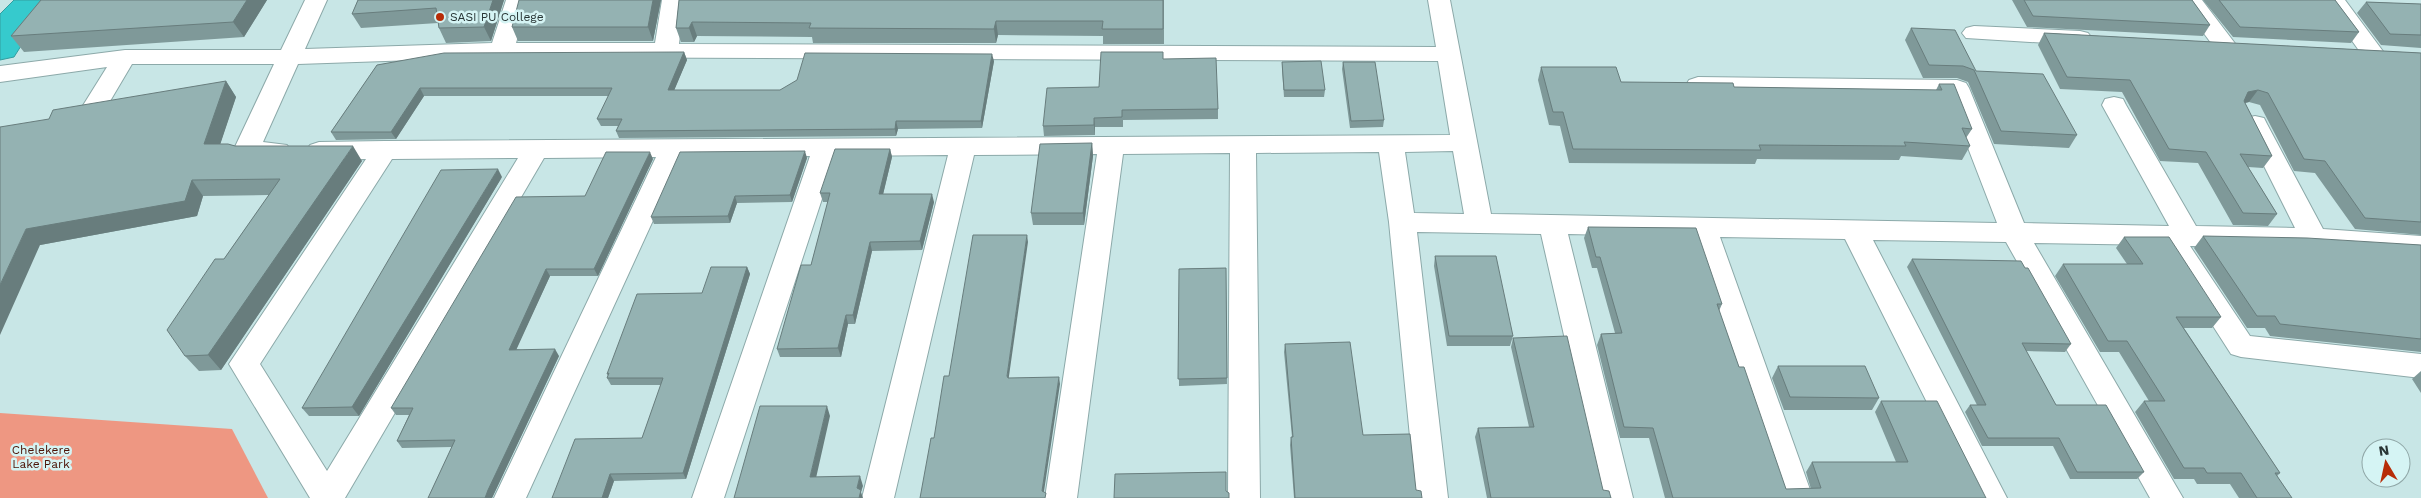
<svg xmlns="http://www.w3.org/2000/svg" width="2421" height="498" font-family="'Work Sans',sans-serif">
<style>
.green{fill:#ee9782}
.water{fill:#36cacd;stroke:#329d9f}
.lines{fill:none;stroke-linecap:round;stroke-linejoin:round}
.minor-casing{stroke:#8ca9a9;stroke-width:2}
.minor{fill:#fff;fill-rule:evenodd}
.wall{fill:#7f9999}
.shaded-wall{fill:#687d7d}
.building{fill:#94b2b2;stroke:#687d7d}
.poi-dot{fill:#b72c07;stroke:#d5f4f4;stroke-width:2}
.labels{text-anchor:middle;stroke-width:5;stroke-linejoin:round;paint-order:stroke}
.poi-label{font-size:12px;fill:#283434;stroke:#d5f4f4;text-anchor:start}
.park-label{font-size:12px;fill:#4c1306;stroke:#d5f4f4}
</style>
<rect width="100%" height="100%" fill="#c8e6e6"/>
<!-- green -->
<path class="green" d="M0,413l232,16 36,69h-268z"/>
<!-- water -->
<path class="water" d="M14,0h36l-36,57 -14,3v-46z"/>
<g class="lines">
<defs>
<path id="minor" d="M305,0h22l-22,49 187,-6 14,-43h22l-12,43h139l7,-43h22l-5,44 757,3 -8,-47h22l41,214 506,9 -49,-127 -250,-3 -9,-3 -3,-5 3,-5 9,-3 259,3 9,3 3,5 55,135 145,3 -67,-121 3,-6 9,-2 9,2 3,6 70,121 99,2 -52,-104 3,-6 9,-2 9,2 3,6 56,105 98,7v20l-107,-8 -124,-2 60,90 171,18v24l-180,-21 -10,-3 -70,-109 -127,-2 149,255h-33l-144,-256 -133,-2 134,258h-32l-130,-259 -125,-2 93,261h-32l-88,-261 -125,-3 65,264h-32l-60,-264 -124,-2 31,266h-32l-27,-276 -10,-70 -123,1 4,345h-32l2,-345 -107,1 -46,344h-32l52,-344 -123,1 -80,343h-32l86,-343 -112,1 -112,342h-32l118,-342 -128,1 -156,341h-32l162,-341 -112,1 -199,340h-35l-81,-134 137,-205 -47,1 -9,-3 -4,-6 4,-6 9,-3 66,-1 1065,-6 -12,-74 -936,-4 -204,7 -35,78 24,3 4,6 -4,6c-15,4 -35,4 -50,0l-4,-6 41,-87h-142l-29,49 -9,2 -9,-2 -3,-6 25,-40 -107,15v-16l125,-16h156zM1453,151l11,63 -50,-1 -9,-61zM518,158l-191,313 -67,-107 132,-205z
M2179,0h23l35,46 -4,5 -8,2 -8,-2z
M2323,0h22l40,54 -4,5 -8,2 -8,-2z
M1974,26l106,5 8,2 4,5 -4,5 -8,2 -114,-7 -4,-5 4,-5z"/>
</defs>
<!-- minor casing -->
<use href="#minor" class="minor-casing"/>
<!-- minor -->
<use href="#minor" class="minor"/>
</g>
<!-- wall -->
<path class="wall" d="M41,0h226l-23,37 -220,15 -13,-16z
M358,0h146l-13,41 -45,2 -7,-15 -1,-5 -77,5 -9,-14z
M661,0l-8,41h-135l-6,-14z
M679,0h485v44h-61v-8l-105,-1 -2,8h-183l-1,-6 -115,-1 -3,6h-13l-5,-14z
M2012,0h180l18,25 -7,11 -176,-9z
M2203,0h132l24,32 -8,11 -118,-6z
M2366,2l55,2v44l-40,-3 -24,-32z
M1911,28l65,43 101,64 -8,13 -75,-4 -26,-62 -11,-4h-34l-18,-38z
M2044,33l377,20v182l-66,-6 -40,-56 -21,-2 -34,-66 -11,-3 -4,1 27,53 -9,12 -15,-1 29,47 -9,12 -35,-1 -35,-62 -38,-2 -38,-69 -62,-3 -22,-44z
M684,52l3,8 -13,30h106l214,-29 -12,67 -84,1 -2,7 -277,2 -3,-7 2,-5h-17l-4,-7 12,-23h-185l-28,43 -60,1 -5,-8 46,-67z
M1164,59l54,50v10l-95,1v7h-28v8l-51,1 -1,-10 56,-39z
M1282,62l43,28 -1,7h-40l-2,-28z
M1343,62l41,58 -1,7 -33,1 -8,-59z
M1541,67l80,15 113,5 202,3 3,-6 33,45 -6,9 4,8 -8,14 -61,-4 -2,4 -142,-1 -2,5 -186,-1 -9,-37 -11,-1 -11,-45z
M226,81l10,16 -16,47 142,17 -141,209 -22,1 -14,-15 39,-97 45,-64 -66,1 -6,20 -157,29 9,-126z
M1092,143l1,13 -9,69h-51l-2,-12z
M890,149l2,8 -9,37 51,8 -12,48 -50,1 -17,73h-7l-7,33h-61l-3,-8 34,-84 17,-63h-5l-3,-9z
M807,158l-15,44 -55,1 -7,20 -76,1 -3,-7z
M653,159l-55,117h-48l-34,73 43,7 -67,142h-64l24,-51 -50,1 -5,-7 12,-26h-13l-5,-7 194,-212z
M502,177l-143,239h-50l-7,-8z
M1588,227l134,77 -3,7 20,56 47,122h25l-5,-17 6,-10h84l-21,-50 6,-11 105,97h-321l-16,-60h-29l-23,-93 4,-11 14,-1 -18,-65h-5l-8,-30z
M2203,236l218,9v107l-151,-16 -5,-8h-18l-53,-80z
M2124,237l97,80 -9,11h-28l96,145 -3,3 15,22h-53l-9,-14h-33l-3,-5h-20l-39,-67 9,-11h5l-30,-49h-19l-45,-76 8,-12h64l-11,-16z
M1435,256l78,80 -3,10h-63l-13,-80z
M1912,259l159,85 -6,8 -39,-1 30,54 88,67 -7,7h-67l-17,-33h-71l-17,-34 5,-7h7l-70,-138z
M747,267l3,7 -64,205 -72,2 -6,17h-56l90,-60 19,-53h-50l-4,-7 1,-2 -1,-2 95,-81z
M1226,268l1,116 -48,2v-117z
M1513,338l90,152 8,8h-124l-12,-61 3,-9 51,-1 -18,-80z
M1285,344l78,91 53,55 6,8h-128l-4,-53 1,-8h1l-8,-85z
M1778,366l101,32 -7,12h-88l-12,-32z
M2421,371v22l-9,-14z"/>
<!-- shaded-wall -->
<path class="shaded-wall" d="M247,0h20l-23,37 -11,-15z
M493,0h11l-13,41 -7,-14z
M653,0h8l-8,41 -5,-14z
M996,21l2,14 -2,8 -2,-14z
M692,22l5,14 -3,6 -5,-14z
M684,52l3,8 -16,38 -3,-8z
M992,54l2,7 -12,67 -1,-7z
M226,81l10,16 -21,63 -11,-16z
M420,88l4,8 -28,43 -5,-7z
M2258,90l-9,12 -9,2 8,-12z
M1094,118l1,9v8l-1,-10z
M896,121l2,8 -2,7 -1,-7z
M1092,143l1,13 -9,69 -1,-12z
M353,146l9,15 -141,209 -13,-15z
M890,149l2,8 -11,46 -2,-9z
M805,151l2,7 -15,44 -2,-7z
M650,152l3,7 -55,117 -4,-7z
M498,169l4,8 -143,239 -7,-9z
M192,180l11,16 -6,20 -157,29 -40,90v-50l26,-56z
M932,194l2,8 -12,48 -2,-9z
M735,196l2,7 -7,20 -2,-7z
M1027,235l1,7 -20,141 -1,-7z
M870,242l2,9 -17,73 -2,-9z
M747,267l3,7 -64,205 -3,-6z
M546,269l4,7 -37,81 -4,-7z
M846,315l2,9 -7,33 -3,-9z
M555,349l4,7 -67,142h-7l3,-8z
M1059,377l1,7 -17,114 -1,-7z
M827,406l3,10 -16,71 -4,-10z
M610,474l4,7 -6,17h-6z
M860,476l3,10 -2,6 2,6h-4l-2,-10z"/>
<!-- building -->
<path class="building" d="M41,0h206l-14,22 -222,14z
M358,0h135l-9,27 -45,1 -3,-20 -84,6z
M519,0h134l-5,27h-136z
M679,0h484v29h-61l1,-8h-107l-2,8 -185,-1 2,-5 -119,-1 -3,6h-13z
M2024,0h168l18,25 -177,-9z
M2219,0h116l24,32 -119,-5z
M2366,2l55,2v31l-31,-1z
M1911,28l44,2 21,41 67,3 34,61 -76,-4 -27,-61 -11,-4 -34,-1z
M2044,33l377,20v169l-56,-4 -40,-57 -21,-2 -36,-66 -10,-3 -10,2 -4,9 28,55 -32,-2 37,60 -34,-1 -37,-61 -37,-3 -39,-69 -63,-3z
M684,52l-16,38h112l17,-10 8,-27 187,1 -11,67h-85l-1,8 -279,2 6,-12h-25l15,-31h-192l-29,44h-60l46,-67 67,-12z
M1101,52h62v7l53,-1 2,51 -96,1v7l-28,1v7l-51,1 4,-38 52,-1z
M1321,61l4,29h-41l-2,-28z
M1343,62h32l9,58 -33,1z
M1541,67h75l5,15 112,1 1,4 208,3 -3,-6h15l18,45 -10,-1 8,18 -66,-4 2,4 -147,-1 2,5 -188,-1 -10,-37h-10z
M226,81l-22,63h24l7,2h118l-145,209 -23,1 -18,-26 48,-71h9l56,-80 -88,1 -7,21 -159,28 -26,56v-158l49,-8 4,-9z
M1092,143l-9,70h-52l9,-69z
M835,149h55l-11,45h53l-12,47 -50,1 -17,73h-7l-8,33 -61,1 24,-84h10l19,-72h-10z
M805,151l-15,44 -55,1 -7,20 -77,1 29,-65z
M606,152h44l-56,117h-48l-37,81 46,-1 -67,141 -3,8h-57l27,-58 -58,1 16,-33h-22l125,-211 69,-1z
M498,169l-146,238 -50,1 139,-238z
M1588,227l108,1 26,76h-5l22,63h5l42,122 35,-1 -9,-26h96l-27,-61h56l49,97h-313l-20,-70 -29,-1 -23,-93 21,-1 -22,-76h-4z
M973,235h54l-20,141 1,2 51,-1 -17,114 4,2 -1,5h-125l11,-60h3l10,-62h5z
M2203,236l104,2 114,7v94l-141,-15 -5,-8h-18z
M2124,237h45l52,80h-45l104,156h-5l17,25h-35l-16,-25h-34l-3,-5h-20l-40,-67h21l-38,-60h-19l-45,-77h80z
M1435,256h61l17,80h-64z
M1912,259l109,2 4,7h3l43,76 -49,-1 34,62h50l38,67h-67l-18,-34h-71l-18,-33h16z
M711,267h36l-64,206 -73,1 -8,24h-50l23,-59 67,-1 21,-60h-56l2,-5 -2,1 30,-80 65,-1z
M1226,268l1,110 -49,1 1,-110z
M1567,336l36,154 6,1 2,7h-120l-13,-70 56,-1 -21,-89z
M1350,342l13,93 47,-1 6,56 5,1 1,7h-127l-4,-61h2l-8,-93z
M1778,366h87l14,32 -89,-1z
M760,406h67l-17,71 50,-1 -3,12 4,2 -2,8h-125z
M1226,472v19l3,2v5h-115l1,-24z"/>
<!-- markers -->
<circle class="poi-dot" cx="440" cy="17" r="5"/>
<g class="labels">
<!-- poi labels -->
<g class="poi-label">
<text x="450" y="21">SASI PU College</text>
</g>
<!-- park labels -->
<g class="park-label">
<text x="41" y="454">Chelekere<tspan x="41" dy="14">Lake Park</tspan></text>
</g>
</g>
<!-- north arrow -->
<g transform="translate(2386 463) rotate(351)"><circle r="24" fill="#d5f4f4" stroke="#90a7a7"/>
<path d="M0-4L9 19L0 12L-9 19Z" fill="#b72c07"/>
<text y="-8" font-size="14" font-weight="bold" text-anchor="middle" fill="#283434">N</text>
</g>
</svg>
